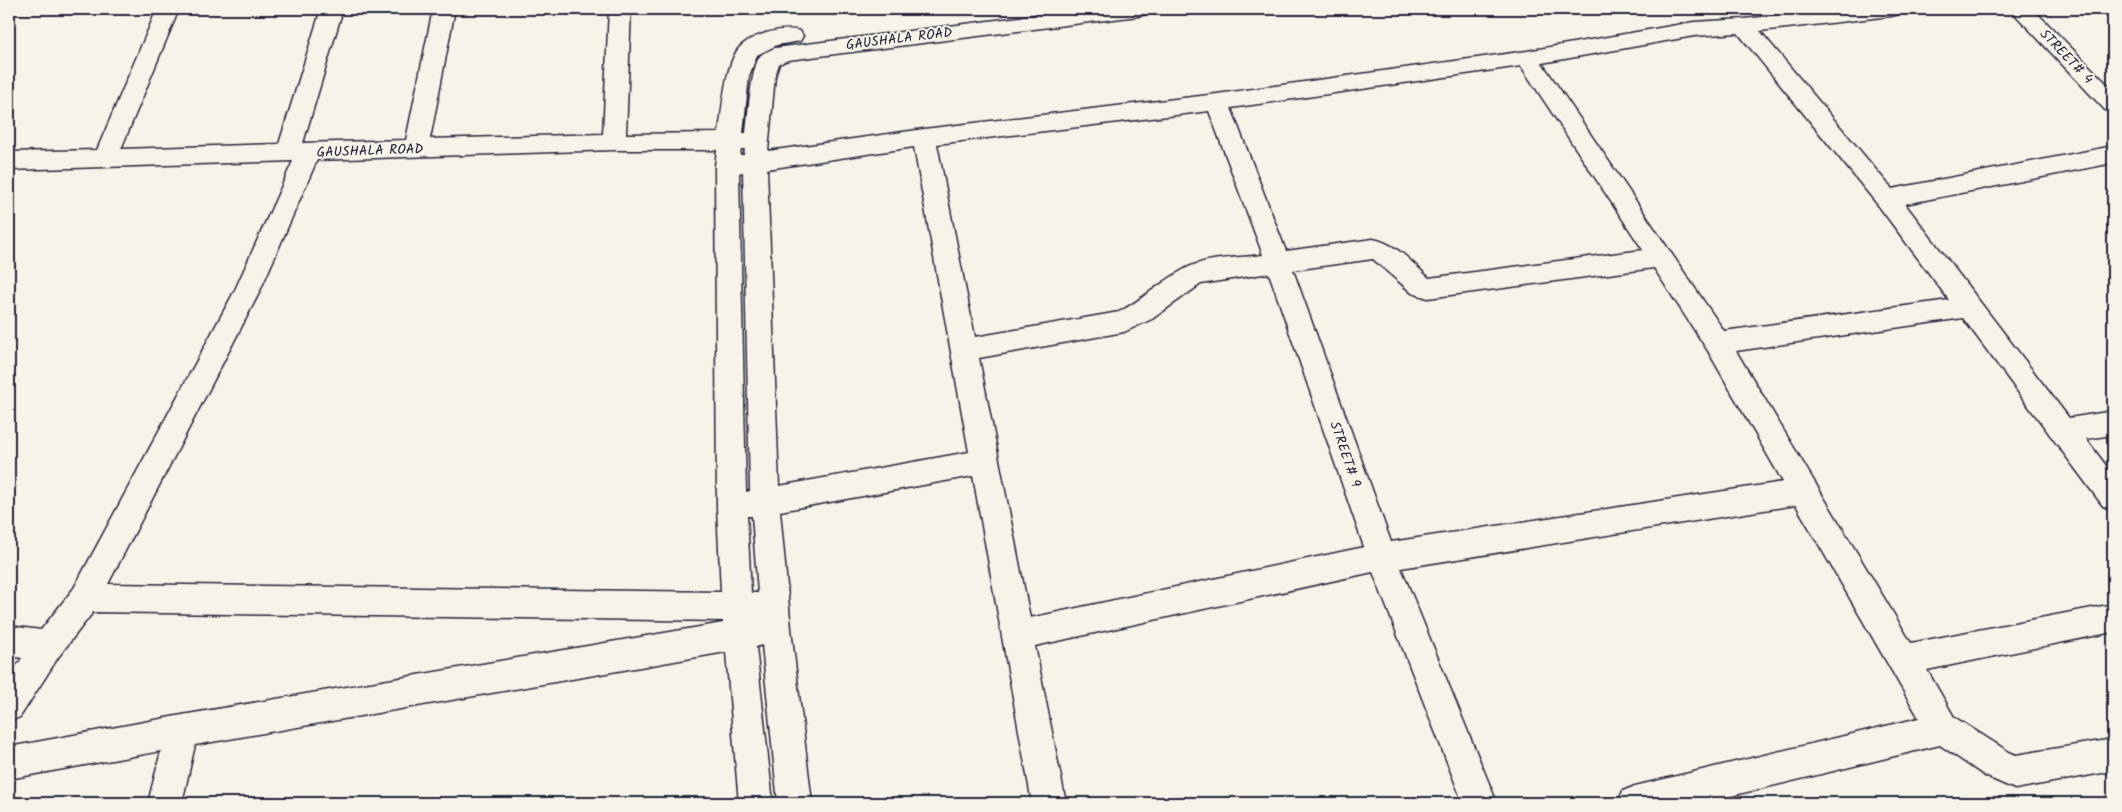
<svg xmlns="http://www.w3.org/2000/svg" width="2122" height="812" font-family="Kalam,sans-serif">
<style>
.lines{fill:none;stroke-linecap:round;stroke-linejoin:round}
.minor-casing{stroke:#22223b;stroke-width:3}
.minor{fill:#f7f3e8;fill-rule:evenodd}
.labels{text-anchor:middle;stroke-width:4;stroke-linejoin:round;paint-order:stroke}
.street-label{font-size:14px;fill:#22223b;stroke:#f7f3e8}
</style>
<rect width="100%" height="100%" fill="#f7f3e8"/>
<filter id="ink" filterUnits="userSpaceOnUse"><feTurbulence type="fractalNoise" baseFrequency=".02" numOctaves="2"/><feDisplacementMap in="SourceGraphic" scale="10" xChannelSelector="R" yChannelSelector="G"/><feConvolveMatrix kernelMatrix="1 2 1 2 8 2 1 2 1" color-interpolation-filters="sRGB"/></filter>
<g filter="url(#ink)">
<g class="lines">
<defs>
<path id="minor" d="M157,9h22l-58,140 158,-5 42,-135h22l-40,134 103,-3 27,-131h22l-25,130 173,-5 6,-125h22l-5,125 93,-1c3,-21 6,-74 23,-88 7,-6 15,-9 24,-12 11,-3 22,-5 34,-2l3,5 -3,5 -23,4 -20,10 -8,21 -6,57h3c2,-16 5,-68 15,-78 3,-3 10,-5 14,-7l308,-39h66l-3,5 -8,2 -350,44 -9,4 -4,12 -7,75 156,-22 293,-35 310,-43 167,-29 50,-3 88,-10h70l-3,5 -8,2 -131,15 132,158 221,-43v17l-208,41 164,214 44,-7v24l-27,4 27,36v35l-10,-4 -140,-188 -227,33 175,292 202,-39v28l-186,38 27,47 55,35 7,3 97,-16v32l-98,18 -30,-13 -45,-31 -238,58h-84l5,-12 12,-5 284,-68 -123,-213 -395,63 96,235h-34l-90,-231 -338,74 31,157h-34l-59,-327 -193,35 11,118 21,174h-34l-16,-158 -6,2 17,156h-34l-13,-151 -531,93 -13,58h-34l13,-52 -152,28v-32l173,-32 541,-92v-2l-630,-9 -34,44 -39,61 -11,5v-44l13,-20 -13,-2v-30l32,4 33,-42 160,-296 59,-131 -284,9v-18l88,-2zM1738,33l140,172 71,95 -225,31 -182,-268 152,-27zM1521,66l122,184 -214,28c-17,-15 -33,-35 -56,-39l-87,12 -55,-143zM1209,111l54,144c-25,3 -58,2 -80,15 -22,12 -41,30 -64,42l-144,25 -38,-193zM914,147l55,305 -190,34 -12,-317zM741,149h4l-1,6h-4zM614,150h103l-2,16 2,341 4,85 -613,-8 151,-291 58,-133zM743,172l7,319 -4,1 -7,-319zM1373,259l39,34 16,5 226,-30 54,83 75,131 -392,60 -98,-272zM1269,273l95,274 -334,71 -51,-260 145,-26 28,-13 49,-35zM747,516h5l6,77h-7z
M2010,9h23l80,81v22l-8,-2z"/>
</defs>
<!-- minor casing -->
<use href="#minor" class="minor-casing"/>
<!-- minor -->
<use href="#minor" class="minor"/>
</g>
</g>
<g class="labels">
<!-- street labels -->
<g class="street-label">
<text transform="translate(899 38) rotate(-7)" y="5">GAUSHALA ROAD</text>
<text transform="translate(2067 56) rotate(46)" y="5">STREET# 4</text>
<text transform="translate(370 150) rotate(-2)" y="5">GAUSHALA ROAD</text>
<text transform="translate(1346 454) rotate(71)" y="5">STREET# 9</text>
</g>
</g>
<!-- margin -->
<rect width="2122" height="812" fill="none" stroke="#f7f3e8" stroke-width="30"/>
<rect x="15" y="15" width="2092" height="782" fill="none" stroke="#22223b" stroke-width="2" filter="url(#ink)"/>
</svg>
